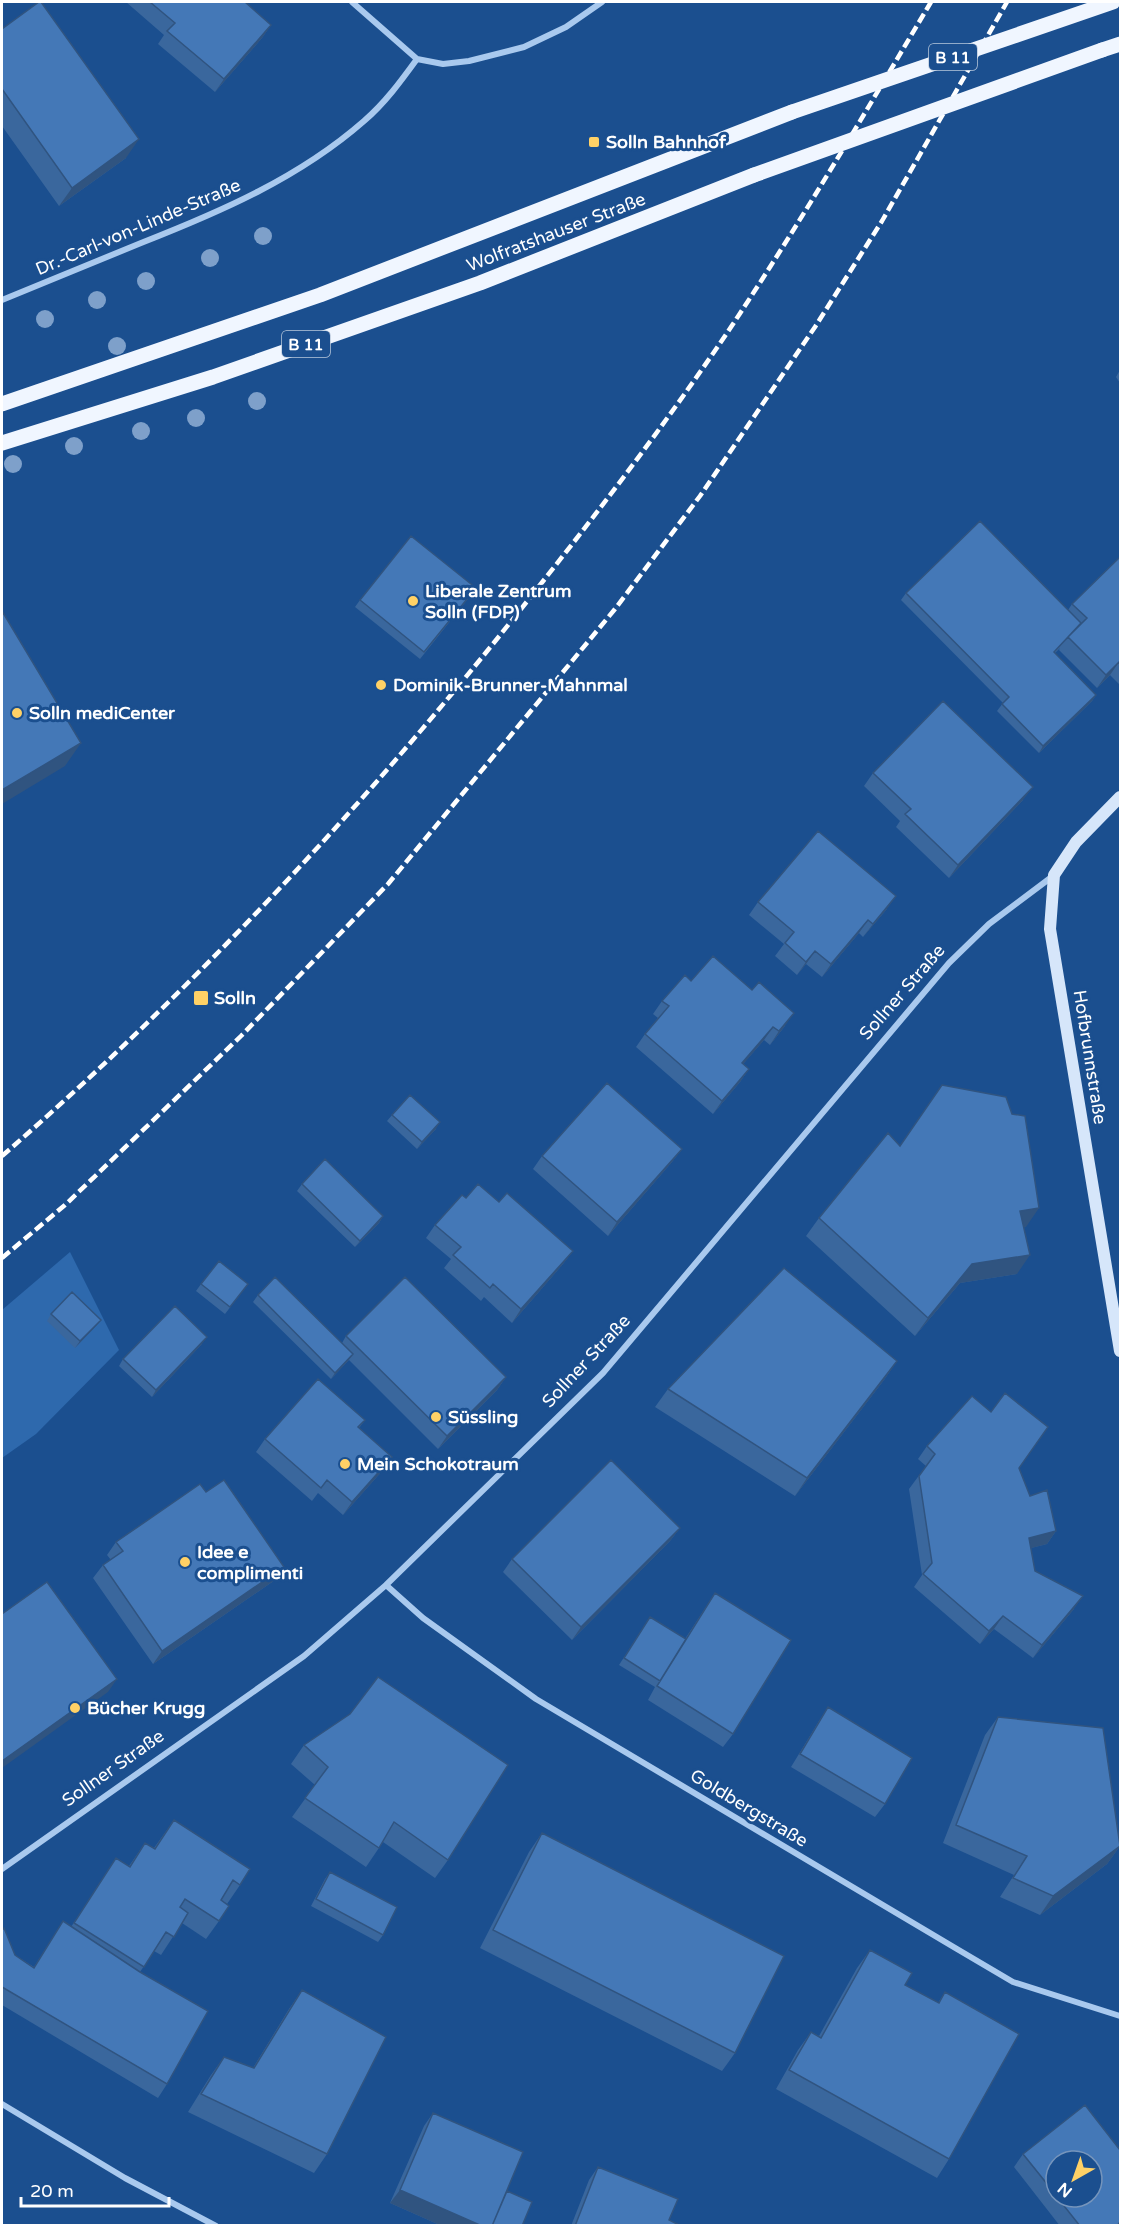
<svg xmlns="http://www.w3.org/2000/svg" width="1122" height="2227" font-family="'Varela Round',sans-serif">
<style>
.green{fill:#2e69ad}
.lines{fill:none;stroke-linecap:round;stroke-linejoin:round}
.street{stroke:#a9c9ee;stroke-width:6}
.secondary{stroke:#d6e6fa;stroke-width:12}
.primary{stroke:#f0f6ff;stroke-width:15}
.rail{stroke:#fff;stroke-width:4.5;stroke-dasharray:10 4.5;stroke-linecap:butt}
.primary-bridge{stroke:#f0f6ff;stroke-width:15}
.tree{fill:#7ea0ca}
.wall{fill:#3a679d;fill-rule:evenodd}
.shaded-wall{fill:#305480}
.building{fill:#4478b7;stroke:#305480;stroke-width:1.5}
.poi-dot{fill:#ffd166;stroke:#1b4f8f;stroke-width:2}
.labels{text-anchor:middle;stroke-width:6;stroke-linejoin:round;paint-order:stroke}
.shield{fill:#1b4f8f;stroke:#bbcadd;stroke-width:1.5}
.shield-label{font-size:16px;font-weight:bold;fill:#fff}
.poi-label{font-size:18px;font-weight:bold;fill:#fff;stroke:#1b4f8f;text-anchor:start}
.street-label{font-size:18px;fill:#fff;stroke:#1b4f8f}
</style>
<rect width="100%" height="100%" fill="#1b4f8f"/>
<!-- green -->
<path class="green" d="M70,1252l49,98 -83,84 -34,24v-148z"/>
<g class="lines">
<!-- street -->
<path class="street" d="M352,2l65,57
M417,59l26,5 26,-3 55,-14 42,-20 36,-25
M2,300c46,-19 93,-38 139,-57 79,-31 158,-65 223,-122 21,-18 37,-40 53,-62
M386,1585l37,33 113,81 421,250 56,33 107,34
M2,1869l302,-213 82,-71 217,-212 346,-410 40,-39 64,-48
M2,2104l123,74 91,48"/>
<!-- secondary -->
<path class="secondary" d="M1120,797l-44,45 -22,33 -4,54 70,422"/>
<!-- primary -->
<path class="primary" d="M1102,50l18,-6
M2,404l318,-109 472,-183
M2,443l211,-66 267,-94 274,-108"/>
<!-- rail -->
<path class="rail" d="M2,1156c197,-171 376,-365 538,-571 65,-82 128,-165 187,-252 72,-108 138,-220 204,-331
M2,1258l63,-53 176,-169 147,-152 227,-275 85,-113 115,-169 67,-106 125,-219"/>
<!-- primary-bridge -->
<path class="primary-bridge" d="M792,112l321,-110
M754,175l348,-125"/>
</g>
<!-- trees -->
<g class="tree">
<circle cx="263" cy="236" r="9"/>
<circle cx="210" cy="258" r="9"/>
<circle cx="146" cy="281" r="9"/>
<circle cx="97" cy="300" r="9"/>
<circle cx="45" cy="319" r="9"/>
<circle cx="117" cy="346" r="9"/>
<circle cx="257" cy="401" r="9"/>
<circle cx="196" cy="418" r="9"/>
<circle cx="141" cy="431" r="9"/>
<circle cx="74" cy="446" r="9"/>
<circle cx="13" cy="464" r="9"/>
</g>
<!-- wall -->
<path class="wall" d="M126,2h119l26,23 -9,13 -47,54 -57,-48 6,-9z
M2,29l124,129 -67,48 -57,-80z
M1120,370v13l-4,-6z
M1120,557v128l-10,-10 -13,13 -38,-38 1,-2 -5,5 41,42 -4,6 -53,52 -42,-42 6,-8 -102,-103 5,-7 162,17 4,-6z
M471,595l-51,64 -65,-52 5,-7z
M873,773l150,27 -74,78 -53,-51 4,-6 -36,-35z
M758,902l129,7 -24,28 -4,-4 -37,44 -16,-13 -9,11 -22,-19 9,-12 -35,-29z
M691,981l94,45 -15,19 -6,-5 -21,24 6,5 -9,13 -27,32 -77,-67 9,-13 13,-16 -5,-4 9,-13z
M392,1115l44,14 -19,20 -30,-28z
M900,1145l126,82h-2l-7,47 -57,9 -45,53 -109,-100 13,-18z
M682,1149l-10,13 -64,74 -75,-67 9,-13z
M302,1184l81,32 -4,7 -24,24 -58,-56z
M499,1202l74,49 -10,13 -51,59 -28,-26 -3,4 -37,-33 7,-9 -25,-21 9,-13z
M201,1284h47l-23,30 -29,-23z
M258,1295l84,48 4,-7 160,41 -9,13 -59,59 -89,-89 -18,19 -78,-77z
M51,1314l50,6 -5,6 -21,22 -28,-27z
M202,1344l-50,53 -33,-31 4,-7z
M897,1361l-13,19 -89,116 -140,-89 13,-18z
M365,1420l-6,8 33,29 -9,13 -40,45 -25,-22 -6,8 -56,-49 9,-13z
M927,1446l92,22 11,28 26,35 -9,13 -16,4 4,23 39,38 -41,49 -39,-29 -14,15 -66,-57 8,-12 -13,-86 17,-23 -8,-7z
M680,1528l-10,13 -98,99 -69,-68 9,-13z
M116,1542l168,25 -9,13 -122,84 -60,-86 10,-13 8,-5 -4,-5z
M715,1593l18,141 -10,13 -75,-47 7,-13 -36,-22 31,-48 35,22z
M828,1707l57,97 -10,13 -84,-50 28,-46z
M998,1717l122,129 -13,18 -67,51 -40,-18 14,-22 -71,-32 42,-108z
M304,1745l144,115 -13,18 -52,-36 -17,25 -74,-50 23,-32 -24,-21z
M174,1820l66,65 -13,19 -6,-4 -2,21 -13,18 -24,-16 -21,32 -7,-4 -14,21 27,112 -9,14 -156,-93v-75l13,25 19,12 29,-46 8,6 45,-69 13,8 16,-23 9,5z
M542,1833l193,220 -13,18 -242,-123 49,-96z
M330,1872l53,63 -5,7 -67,-36 14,-27z
M870,1950l35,35 33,18 7,-11 4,167 -12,19 -161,-89 22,-39 13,-18 8,4 38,-68z
M302,1990l25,164 -13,19 -126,-61 23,-37 13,-18 29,11 36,-59z
M1085,2105l35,45v76h-60l-46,-59 9,-13zM1056,2161h36v36h-36z
M433,2113l74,78 15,35h-80l-52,-23 34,-77z
M598,2167l71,53 12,6h-110l18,-46z"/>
<!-- shaded-wall -->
<path class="shaded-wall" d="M271,25l-9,13 -47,54 9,-13z
M139,139l-13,19 -67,48 13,-18z
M1119,662l-9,13 -13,13 9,-13z
M1096,695l-4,6 -53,52 4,-7z
M81,743l-16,23 -63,38v-14z
M1033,787l-10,13 -74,78 9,-13z
M896,896l-9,13 -24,28 10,-13z
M868,920l-9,13 -37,44 9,-13z
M815,951l-9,13 -9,11 9,-13z
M794,1013l-9,13 -15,19 9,-14z
M773,1027l-9,13 -31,36 9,-13z
M749,1069l-9,13 -27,32 9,-13z
M440,1122l-4,7 -19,20 5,-7z
M682,1149l-10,13 -64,74 9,-14z
M1039,1208l-13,19 -19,3 13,-19z
M383,1216l-4,7 -24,24 5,-6z
M573,1251l-10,13 -51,59 9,-14z
M1030,1255l-13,19 -57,9 -45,53 13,-18 44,-54z
M101,1320l-5,6 -21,22 5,-7z
M207,1337l-5,7 -50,53 4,-7z
M353,1354l-5,7 -17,18 4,-6z
M897,1361l-13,19 -89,116 12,-18z
M506,1377l-9,13 -59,59 9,-13z
M392,1457l-9,13 -40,45 9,-13z
M680,1528l-10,13 -98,99 9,-13z
M1056,1531l-9,13 -27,7 9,-13z
M284,1567l-9,13 -122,84 9,-13z
M1083,1596l-9,13 -41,49 9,-13z
M1003,1616l-9,13 -14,15 9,-13z
M117,1679l-9,13 -106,76v-7z
M1120,1846l-13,18 -67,51 13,-19z
M400,2190l82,36h-40l-52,-23z"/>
<!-- building -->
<path class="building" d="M39,2h2l98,137 -67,49 -70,-99v-60z
M150,2h95l26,23 -47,54 -57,-48 8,-8z
M980,521l101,102 -27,29 42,43 -53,51 -41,-42 7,-7 -103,-104z
M411,536l65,52 -52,64 -64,-52z
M1120,557v106l-1,-1 -13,13 -38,-38 19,-19 -15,-14z
M2,611l79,132 -79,47z
M943,701l90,86 -75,78 -53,-51 6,-5 -38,-36z
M818,831l78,65 -23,28 -5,-4 -37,44 -16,-13 -9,11 -21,-19 9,-11 -36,-30z
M713,956l39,34 7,-8 35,31 -15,18 -6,-4 -31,36 7,6 -27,32 -77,-67 24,-28 -7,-5 23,-26 6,6z
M607,1083l75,66 -65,73 -75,-66z
M942,1085l64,12 6,17 13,2 14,92 -19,3 10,44 -58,9 -44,54 -109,-100 69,-85 12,13z
M410,1095l30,27 -18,20 -30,-27z
M325,1159l58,57 -23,25 -58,-57z
M478,1184l21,18 8,-9 66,58 -52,58 -28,-25 -3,4 -37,-33 8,-8 -26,-22 27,-30 4,3z
M219,1261l29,23 -18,23 -29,-23z
M784,1268l113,93 -90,117 -139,-89z
M275,1277l78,77 -18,19 -77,-78z
M405,1277l101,100 -59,59 -101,-100z
M72,1292l29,28 -21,21 -29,-27z
M175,1306l32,31 -51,53 -33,-31z
M318,1379l47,41 -7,7 34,30 -40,45 -25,-22 -6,8 -56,-49z
M1005,1393l43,34 -29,41 11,28 17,-6 9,41 -27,7 6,33 48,25 -41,49 -39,-29 -14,15 -66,-57 9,-11 -13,-87 16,-22 -8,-8 45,-50 19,16z
M611,1460l69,68 -99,99 -69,-68z
M224,1480l60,87 -122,84 -59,-86 20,-14 -7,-9 84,-58 6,8z
M47,1582l70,97 -115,82v-147z
M715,1593l76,47 -58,94 -76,-48z
M650,1617l36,22 -26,42 -36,-23z
M378,1677l130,88 -60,95 -54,-38 -15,26 -74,-50 23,-31 -24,-22 46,-31z
M828,1707l84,51 -27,46 -85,-50z
M998,1717l105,11 17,118 -67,50 -40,-18 14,-22 -71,-31z
M174,1820l76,49 -10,16 -7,-5 -12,20 8,6 -10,15 -34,-22 -5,8 8,6 -14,24 -8,-5 -22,35 -70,-44 42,-65 14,9 15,-24 10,6z
M542,1833l242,123 -49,97 -242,-123z
M330,1872l67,35 -14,28 -67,-36z
M63,1921l77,51 68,39 -41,73 -165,-97v-57l2,-2 11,27 19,13z
M870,1950l42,23 -7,12 34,18 6,-11 74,42 -70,125 -160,-89 22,-38 10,6z
M302,1990l84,47 -59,117 -126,-60 23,-37 30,11z
M1085,2105l35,45v72l-3,4h-37l-23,-29h35v-36h-36v34l-33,-41z
M433,2113l90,39 -31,74h-10l-82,-36z
M598,2167l80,32 -9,21 12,6h-106z
M507,2191l25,11 -10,24h-30z"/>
<!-- markers -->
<g class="poi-dot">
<rect x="588" y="136" width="12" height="12" rx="3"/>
<circle cx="413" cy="601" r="6"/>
<circle cx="381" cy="685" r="6"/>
<circle cx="17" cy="713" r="6"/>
<rect x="193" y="990" width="16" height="16" rx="3"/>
<circle cx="436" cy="1417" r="6"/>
<circle cx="345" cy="1464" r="6"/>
<circle cx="185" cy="1562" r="6"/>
<circle cx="75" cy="1708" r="6"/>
</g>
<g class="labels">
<!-- shield labels -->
<g class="shield">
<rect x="929" y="44" width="48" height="26" rx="4.5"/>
<rect x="282" y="331" width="48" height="26" rx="4.5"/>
</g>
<g class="shield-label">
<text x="953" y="63">B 11</text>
<text x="306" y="350">B 11</text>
</g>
<!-- poi labels -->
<g class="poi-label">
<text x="606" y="148">Solln Bahnhof</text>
<text x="425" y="597">Liberale Zentrum<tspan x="425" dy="21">Solln (FDP)</tspan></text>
<text x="393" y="691">Dominik-Brunner-Mahnmal</text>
<text x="29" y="719">Solln mediCenter</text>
<text x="214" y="1004">Solln</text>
<text x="448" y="1423">Süssling</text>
<text x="357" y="1470">Mein Schokotraum</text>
<text x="197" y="1558">Idee e<tspan x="197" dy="21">complimenti</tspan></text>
<text x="87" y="1714">Bücher Krugg</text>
</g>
<!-- street labels -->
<g class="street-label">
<text transform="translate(138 227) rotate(-23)" y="6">Dr.-Carl-von-Linde-Straße</text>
<text transform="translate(556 232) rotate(-21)" y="6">Wolfratshauser Straße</text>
<text transform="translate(902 992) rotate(-49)" y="6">Sollner Straße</text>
<text transform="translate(1090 1057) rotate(81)" y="6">Hofbrunnstraße</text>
<text transform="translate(586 1361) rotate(-47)" y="6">Sollner Straße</text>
<text transform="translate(113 1768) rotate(-35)" y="6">Sollner Straße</text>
<text transform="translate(749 1808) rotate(31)" y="6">Goldbergstraße</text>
</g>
</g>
<!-- border -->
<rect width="1122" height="2227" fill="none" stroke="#ffffff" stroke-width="6"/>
<!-- north arrow -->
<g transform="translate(1074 2179) rotate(220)"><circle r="28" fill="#1b4f8f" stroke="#7695bc" stroke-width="1.5"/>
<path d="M0-4.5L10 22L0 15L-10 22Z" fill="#ffd166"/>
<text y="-9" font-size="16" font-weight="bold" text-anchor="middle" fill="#ffffff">N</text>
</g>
<!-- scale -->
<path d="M21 2197v9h148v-9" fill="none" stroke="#ffffff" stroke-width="3"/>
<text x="30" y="2197" font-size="18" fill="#ffffff" stroke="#1b4f8f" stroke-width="4.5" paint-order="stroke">20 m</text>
</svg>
